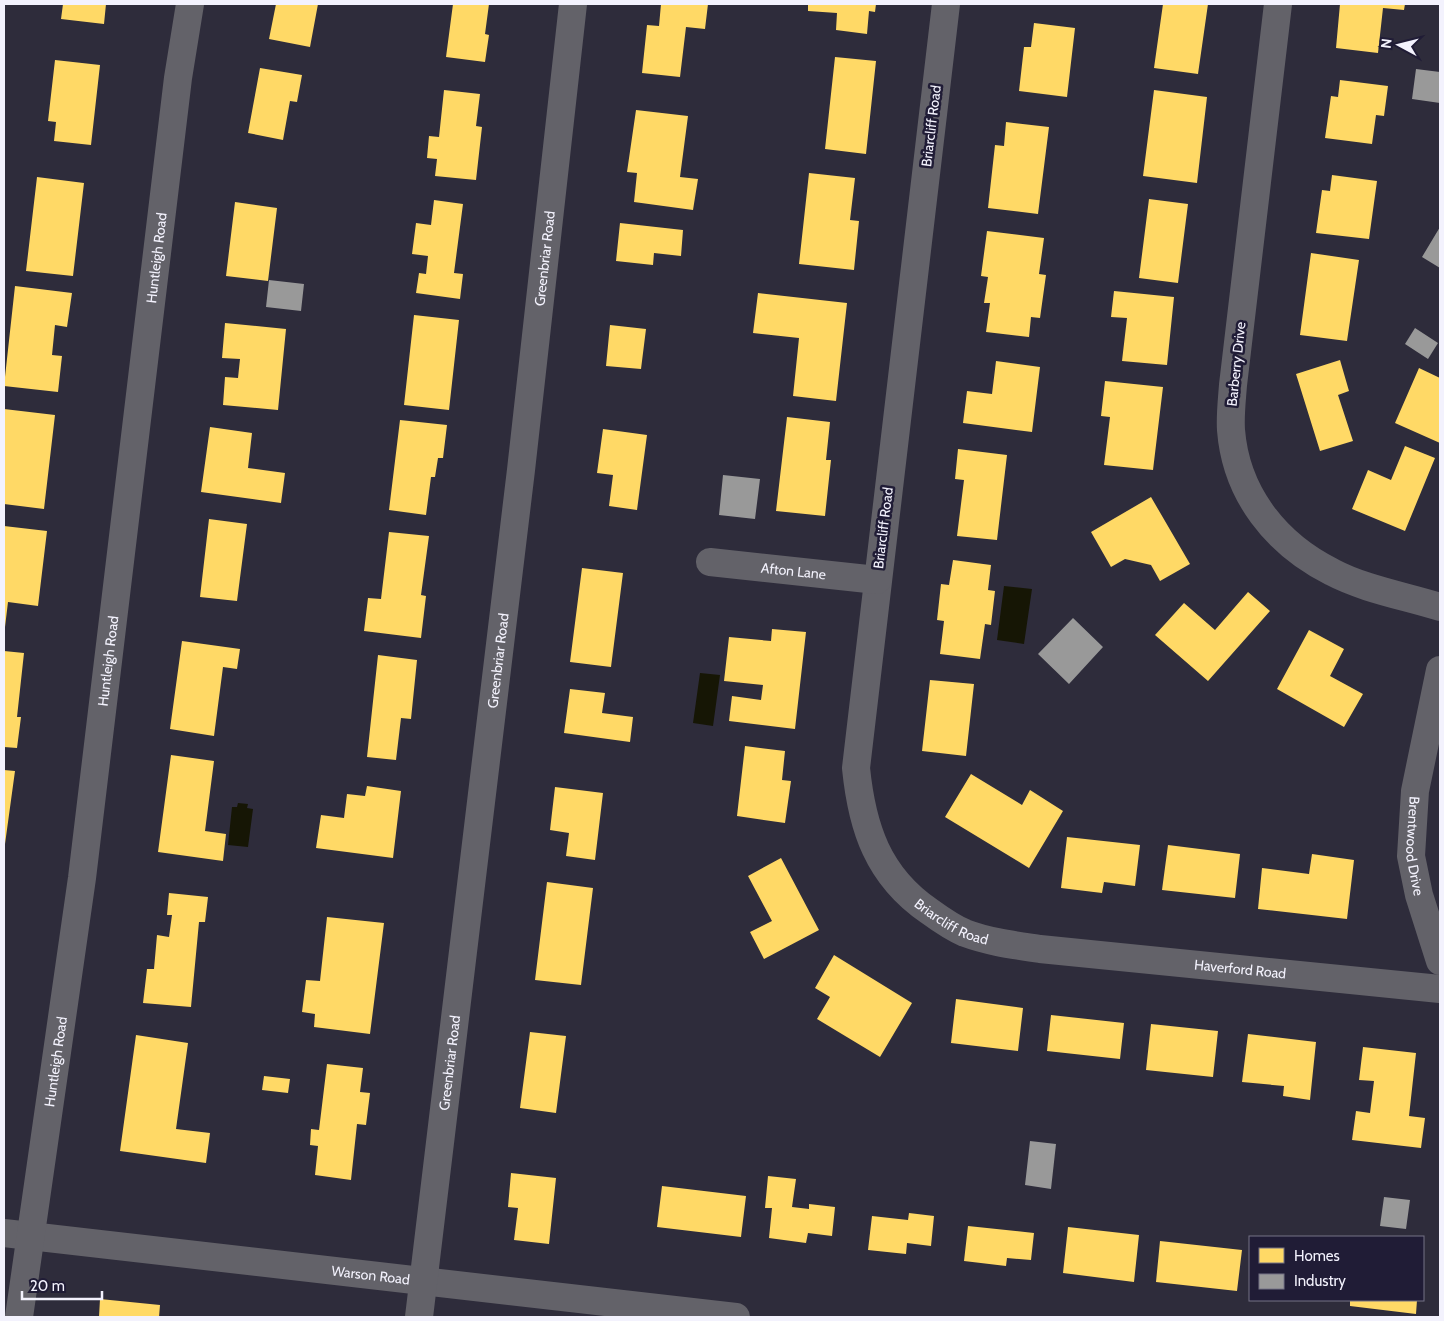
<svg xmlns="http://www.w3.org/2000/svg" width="1444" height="1321" font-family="Cabin,sans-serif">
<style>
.water{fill:#161605}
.homes{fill:#ffd966}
.industry{fill:#999}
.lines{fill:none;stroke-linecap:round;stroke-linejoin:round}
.minor{stroke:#636269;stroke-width:28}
.labels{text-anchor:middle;stroke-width:5;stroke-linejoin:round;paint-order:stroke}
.street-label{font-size:14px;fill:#f3f2fd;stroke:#201c36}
</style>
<rect width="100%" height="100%" fill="#2e2c3b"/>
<!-- water -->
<path class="water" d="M1004,586l28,3 -8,55 -27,-4z
M700,673l20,2 -7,51 -20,-3z
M238,803l10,1 -1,4 6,1 -5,38 -20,-2 4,-38h5z"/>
<!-- homes -->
<path class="homes" d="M63,4h43l-2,20 -43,-5z
M276,4h42l-8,43 -41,-8z
M453,4h36l-4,30 4,1 -4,27 -39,-5z
M661,4h47l-3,25 -19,-2 -6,50 -38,-4 5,-48 12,1z
M808,4h68l-1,8 -6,-1 -2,23 -31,-4 1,-17 -29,-2z
M1163,4h45l-10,70 -44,-6z
M1340,4h65l-1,6 -21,-2 -5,45 -42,-5z
M1034,23l41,5 -8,69 -48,-6 5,-44h7z
M835,57l41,4 -10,93 -41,-5z
M55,60l45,5 -9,80 -37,-4 2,-19 -8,-1z
M260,68l42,7 -5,27 -7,-1 -7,39 -35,-7z
M1340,80l48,6 -4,30 -8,-1 -4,29 -47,-6 6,-42 7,1z
M444,90l36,4 -4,32 6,1 -6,53 -41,-4 2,-17 -10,-1 2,-22 10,1z
M1154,90l53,7 -10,86 -54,-7z
M636,110l52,6 -8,61 18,2 -5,31 -59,-8 3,-29 -10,-1z
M1006,122l43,5 -11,87 -50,-6 7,-63 9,1z
M809,173l46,5 -5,42 9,1 -5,49 -55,-6z
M1332,175l45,6 -8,58 -53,-6 6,-43 8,1z
M37,177l47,6 -11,93 -47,-5z
M1149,199l39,5 -10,79 -39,-5z
M434,200l29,4 -9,69 9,1 -3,25 -44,-6 3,-20 7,1 2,-18 -16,-2 4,-31 15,2z
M235,202l42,6 -9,73 -42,-5z
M620,223l63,7 -2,26 -27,-3 -1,12 -37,-4z
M987,231l57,7 -5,36 7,1 -6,43 -9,-1 -2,20 -43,-5 4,-29h-6l4,-26 -7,-1z
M1311,253l48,7 -12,81 -47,-6z
M15,286l57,7 -5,34 -12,-2 -3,30 10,1 -4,36 -54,-6z
M1114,291l60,6 -7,68 -45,-4 5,-43 -16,-1z
M758,293l89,10 -11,98 -43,-5 6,-58 -46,-5z
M414,315l45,5 -10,90 -45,-5z
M225,323l61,6 -8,81 -55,-5 2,-28 13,1 2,-19 -18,-1z
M610,325l36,4 -5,40 -35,-3z
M1340,360l9,31 -11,4 15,46 -33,10 -24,-77z
M996,361l44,6 -8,65 -69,-9 4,-32 25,3z
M1419,368l21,10v65l-45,-20z
M1105,381l58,6 -10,83 -49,-5 6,-48 -9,-1z
M4,409l51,6 -11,94 -40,-5z
M787,417l43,5 -4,38h5l-6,56 -49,-5z
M400,420l47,5 -4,33h-5l-3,19h-4l-5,38 -37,-5z
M210,427l42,6 -4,35 37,5 -4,30 -80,-11z
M603,429l44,6 -10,75 -28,-4 4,-31 -16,-2z
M1405,446l30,12 -30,73 -53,-22 16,-39 23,10z
M958,449l49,6 -10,85 -40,-4 7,-56 -9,-1z
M1151,497l39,67 -30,17 -9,-16 -26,-6 -14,8 -20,-35z
M209,519l38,5 -10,77 -37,-4z
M4,526l43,5 -9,75 -30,-4 -3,25z
M389,532l40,4 -8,59 5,1 -5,42 -57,-7 4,-33 13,1z
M953,560l38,5 -3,25 7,1 -4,34 -6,-1 -5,35 -40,-5 4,-33 -7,-1 4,-36 8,1z
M582,568l41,5 -12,94 -41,-5z
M1248,592l22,19 -62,70 -53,-46 29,-32 31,27z
M772,629l34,3 -11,97 -66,-8 3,-25 29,4 2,-15 -39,-4 5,-44 42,4z
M1309,630l35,19 -14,27 33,18 -19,33 -67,-38z
M182,641l58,8 -3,20 -14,-2 -9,69 -44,-7z
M4,651l20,2 -7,64h4l-4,31 -13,-1z
M378,655l39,5 -6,59 -10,-1 -5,42 -29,-3z
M930,680l44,4 -8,72 -44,-5z
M570,689l35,4 -3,20 31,4 -3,25 -66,-9z
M745,746l40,5 -3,29 9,1 -6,42 -48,-7z
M171,755l43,6 -9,70 21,3 -3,27 -65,-9z
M4,770l11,1 -10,73h-1z
M971,774l51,31 8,-15 33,21 -34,57 -84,-51z
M367,786l34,5 -8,67 -77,-10 5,-33 23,3 3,-24 18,2z
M555,787l48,6 -8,67 -29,-4 3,-23 -19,-3z
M1067,837l73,8 -5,41 -31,-4 -2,11 -41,-5z
M1168,845l72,9 -5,44 -73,-8z
M1312,854l42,6 -7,59 -89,-10 4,-41 47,6z
M781,858l38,72 -55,29 -14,-27 22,-11 -24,-45z
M547,882l46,6 -12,97 -46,-5z
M169,893l39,4 -3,25h-6l-8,85 -48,-4 4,-34h7l3,-34 12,2 3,-22h-5z
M327,917l57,6 -14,111 -56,-7 1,-13 -13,-2 4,-32 14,1z
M834,955l78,48 -32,54 -63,-38 13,-22 -15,-9z
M956,999l67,9 -5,43 -67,-8z
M1051,1015l73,8 -4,36 -73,-8z
M1151,1024l67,7 -5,46 -67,-7z
M530,1032l36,4 -10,77 -36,-5z
M1248,1034l68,8 -6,58 -27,-4 1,-10 -42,-4z
M136,1035l52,8 -12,86 34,4 -4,30 -86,-12z
M1363,1047l53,6 -7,63 16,2 -4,30 -69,-8 4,-29 14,2 4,-32 -15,-1z
M327,1064l36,4 -3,24 10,1 -4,32 -9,-1 -6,56 -36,-5 3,-29 -8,-1 1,-16 8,1z
M264,1076l26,3 -2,14 -26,-3z
M511,1173l45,5 -7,66 -35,-4 4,-32 -10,-1z
M768,1176l28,3 -4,28 17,2v-5l26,3 -3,29 -24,-3 -2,10 -37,-5 3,-30h-7z
M662,1186l84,10 -5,41 -84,-10z
M909,1213l25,3 -3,30 -24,-3 -1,11 -38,-4 4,-34 36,4z
M968,1226l66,7 -3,27 -24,-2 -1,8 -42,-5z
M1068,1227l71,8 -5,47 -71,-9z
M1160,1241l82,9 -5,41 -81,-9z
M100,1299l60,6 -1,12h-60z
M1350,1300h67l-1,14 -66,-8z"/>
<!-- industry -->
<path class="industry" d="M1416,69l24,3v31l-28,-4z
M1440,227v41l-18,-11z
M269,280l35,4 -3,27 -35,-4z
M1415,328l23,15 -10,16 -23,-15z
M723,475l37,4 -5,40 -36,-4z
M1073,618l30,29 -34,37 -31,-30z
M1030,1141l26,3 -5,45 -26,-4z
M1384,1197l26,3 -4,29 -26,-3z"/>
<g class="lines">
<!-- minor -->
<g class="minor">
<path id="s1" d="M946,4l-90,764c6,60 22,108 73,143 11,8 24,17 36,22 24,9 49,12 75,16l400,40"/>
<path d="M1278,4l-45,381c-1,14 -3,30 -2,45 5,64 45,114 101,142 32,17 73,24 108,35"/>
<path id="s2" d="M710,562l167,18"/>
<path id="s3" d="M1440,670l-25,121 -4,65 8,39 21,66"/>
<path id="s4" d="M4,1233l732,84"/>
<path id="s5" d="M19,1317l63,-439 96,-800 12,-74"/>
<path id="s6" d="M419,1317l102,-847 52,-466"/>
</g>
</g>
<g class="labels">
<!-- street labels -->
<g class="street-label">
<text transform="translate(931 126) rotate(-83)" y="5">Briarcliff Road</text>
<text dy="5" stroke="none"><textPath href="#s6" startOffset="1066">Greenbriar Road</textPath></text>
<text dy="5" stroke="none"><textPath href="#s5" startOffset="1068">Huntleigh Road</textPath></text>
<text transform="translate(1236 364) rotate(-84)" y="5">Barberry Drive</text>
<text transform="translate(883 528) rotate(-83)" y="5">Briarcliff Road</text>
<text dy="5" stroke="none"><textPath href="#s2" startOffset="84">Afton Lane</textPath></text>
<text dy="5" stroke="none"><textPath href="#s5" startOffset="662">Huntleigh Road</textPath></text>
<text dy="5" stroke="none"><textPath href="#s6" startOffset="661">Greenbriar Road</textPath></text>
<text dy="5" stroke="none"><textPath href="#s3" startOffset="179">Brentwood Drive</textPath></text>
<text dy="5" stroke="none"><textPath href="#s1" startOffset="961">Briarcliff Road</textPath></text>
<text dy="5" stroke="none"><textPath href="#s1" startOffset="1256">Haverford Road</textPath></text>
<text dy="5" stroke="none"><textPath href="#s5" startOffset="258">Huntleigh Road</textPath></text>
<text dy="5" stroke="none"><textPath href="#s6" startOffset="256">Greenbriar Road</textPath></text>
<text dy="5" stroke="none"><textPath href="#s4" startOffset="369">Warson Road</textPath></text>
</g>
</g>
<!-- border -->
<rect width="1444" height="1321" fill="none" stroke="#f3f2fd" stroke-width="10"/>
<!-- legend -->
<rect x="1249" y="1236" width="175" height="65" fill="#201c36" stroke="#747286"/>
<rect x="1259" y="1248" width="25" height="15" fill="#ffd966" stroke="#747286"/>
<text x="1294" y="1261" font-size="15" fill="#f3f2fd">Homes</text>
<rect x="1259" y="1274" width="25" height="15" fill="#999999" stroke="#747286"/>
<text x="1294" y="1286" font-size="15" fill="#f3f2fd">Industry</text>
<!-- north arrow -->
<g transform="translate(1399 45) rotate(277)" stroke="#201c36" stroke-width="4" paint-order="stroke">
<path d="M0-4L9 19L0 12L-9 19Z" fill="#f3f2fd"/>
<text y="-8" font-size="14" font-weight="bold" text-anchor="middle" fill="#f3f2fd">N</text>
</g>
<!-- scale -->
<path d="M22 1291v8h80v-8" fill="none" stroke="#f3f2fd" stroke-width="2.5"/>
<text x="30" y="1291" font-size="15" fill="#f3f2fd" stroke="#201c36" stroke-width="4" paint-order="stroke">20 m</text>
</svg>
